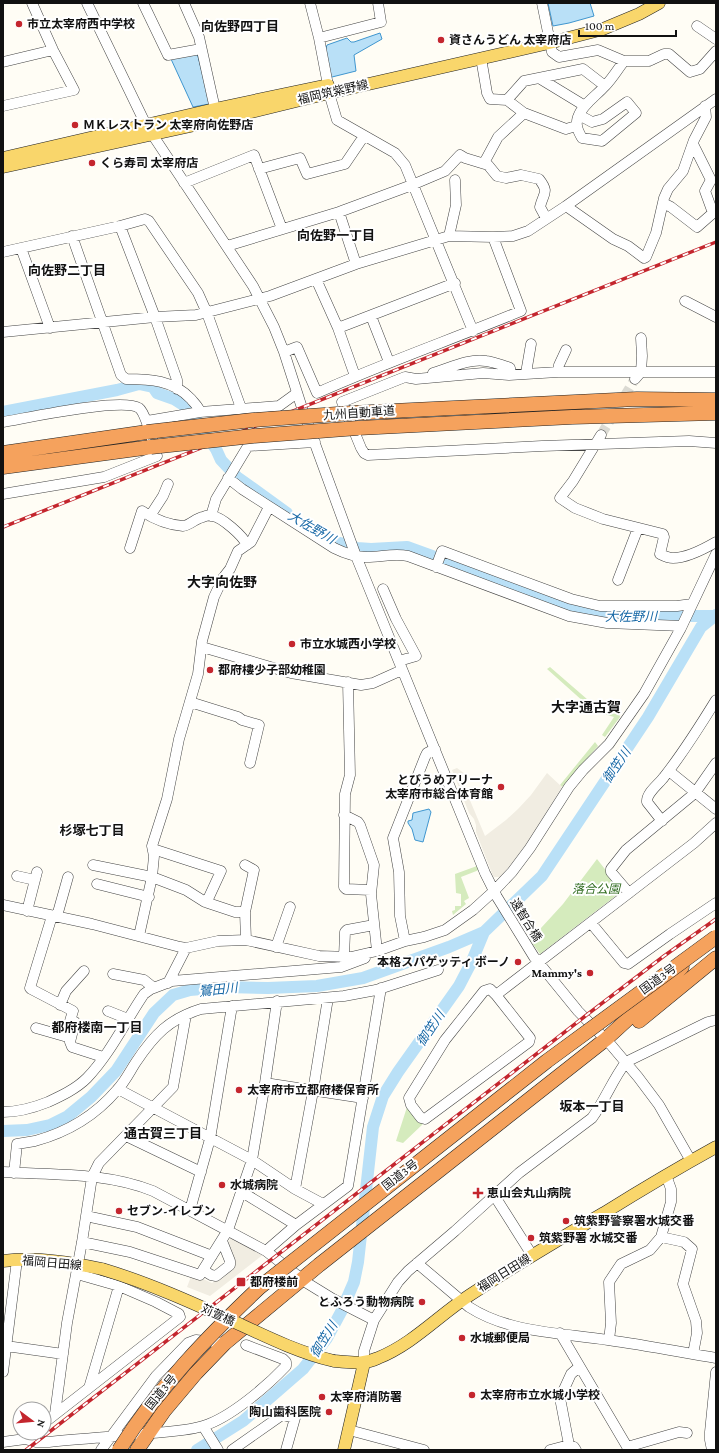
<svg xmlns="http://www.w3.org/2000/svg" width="719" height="1453" font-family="'Crimson Pro','Noto Sans JP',serif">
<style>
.green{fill:#d5ebbd}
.plaza{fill:#f1ede2}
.water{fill:#b9e0f7;stroke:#3f96cf}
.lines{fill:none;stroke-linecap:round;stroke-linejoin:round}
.river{stroke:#b9e0f7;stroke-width:12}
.minor-tunnel{stroke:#dbdad3;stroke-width:10;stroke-dasharray:10 5;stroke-linecap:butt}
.minor-casing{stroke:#444;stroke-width:11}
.major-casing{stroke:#222;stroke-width:13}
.highway-casing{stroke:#222;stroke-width:15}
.minor{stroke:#fff;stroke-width:10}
.major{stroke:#f9d66b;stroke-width:12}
.highway{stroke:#f5a25d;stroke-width:14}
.rail-casing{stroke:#c4262e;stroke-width:3.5}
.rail{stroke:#fff;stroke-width:2;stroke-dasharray:6;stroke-linecap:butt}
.major-bridge-casing{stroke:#222;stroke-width:13;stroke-linecap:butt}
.highway-bridge-casing{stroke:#222;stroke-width:15;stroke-linecap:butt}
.major-bridge{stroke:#f9d66b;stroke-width:12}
.highway-bridge{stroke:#f5a25d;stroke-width:14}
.poi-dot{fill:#c4262e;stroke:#fff;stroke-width:1.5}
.labels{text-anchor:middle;stroke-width:4;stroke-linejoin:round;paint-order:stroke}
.poi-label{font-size:12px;font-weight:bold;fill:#111;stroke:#fff;text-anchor:start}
.street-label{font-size:12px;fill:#111;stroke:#fff}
.park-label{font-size:12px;font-style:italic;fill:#2f6b1f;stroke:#fff}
.neighbourhood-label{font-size:13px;font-weight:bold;fill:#111;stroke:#fff}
.water-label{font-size:13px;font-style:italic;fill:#1768a6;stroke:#fff}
.quarter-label{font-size:14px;font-weight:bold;fill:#111;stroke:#fff}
</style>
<rect width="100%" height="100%" fill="#fffdf5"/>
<!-- green -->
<path class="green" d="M550,667l45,39 24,8 1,3 -15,20 -3,-2 12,-18 -20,-6 -47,-42z
M595,742l3,4 -36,41 -2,-2z
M597,859l25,32 -82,63 -10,-14 33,-36z
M477,866l2,4 -18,7 8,21 -5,3 2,3 -13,11 -1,-4 3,-1v-4h6v-12l-5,-1 -1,-19z
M408,1104l15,20 -20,19 -7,-2z"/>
<!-- plaza -->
<path class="plaza" d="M457,768l8,6 -4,5 24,57 21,-16 12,-11 13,-14 16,-22 15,14 -34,55 -16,21 -12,14h-6l-1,-1 -17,-44v-7l-2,-6 -5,-6 -17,-43z
M230,1239h7l27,15 -54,42 -23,-9 5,-13 20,9 20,-15 -4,-25z"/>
<!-- water -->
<path class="water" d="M548,3h42l4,13 -25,7 -16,3z
M380,33l2,6 -28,16 2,16 -24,6 -2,-1 -5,-25 2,-6 20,-7 4,4h3z
M197,53l13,48 -1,3 -16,3 -22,-48z
M429,809l2,3 -8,30 -8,-2 -3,-11 -4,-6v-2l4,-1 1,-7z"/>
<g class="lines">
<!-- river -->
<path class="river" d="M3,412l114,-22 22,-6 14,3 4,6 17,6 14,9 28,41 5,11 16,17 50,36
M307,526l26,15 24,7 14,1 36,-2 192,69h115
M3,1131l24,-1 23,-5 18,-9 23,-19 25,-26 38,-58 19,-18 17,-5 35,-3 43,1 49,-2 46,-8 86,-31 35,-15
M197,1450l46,-29 60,-52 24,-31 14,-26 13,-30 4,-20 15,-135 10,-31 15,-24 61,-86 13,-25 12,-29 58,-56 106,-159 53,-90 15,-12"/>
<!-- minor-tunnel -->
<path class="minor-tunnel" d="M601,435l34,-56"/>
<defs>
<path id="minor" d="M87,3l59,122 107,161 21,41 10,25 19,59 53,145 129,317 12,24 37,60 44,54 33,34 27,32 21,28 32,56
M143,3l25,52 33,-6
M184,3l15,34 16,72
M310,3l9,35 9,47
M542,3l10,49 7,5 39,-7 26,11h25l15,-7h5l21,18 10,-3 16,-18
M697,26l19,13
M319,38l62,-16 -3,-19
M481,58l6,35 3,6 17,1 17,13 42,16 10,-3
M3,62l50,-12
M539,78l46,28
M329,93l8,27 58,33 10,12 68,166
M507,100l17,-19 59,-12 22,17
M3,106l71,-16 -21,-40 -21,-47
M579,115l13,7 11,-3 24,-17 9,11 -34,28 -20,-3c-4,-7 -7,-13 -4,-21 4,-12 18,-21 27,-31 7,-7 13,-17 19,-25
M484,163l14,-26 26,-24
M259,169l41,-11 7,16 38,-10 19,-28
M184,183l70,-28 28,74
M663,203l8,4 26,20 16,-14 -8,-22 6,-11 -18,-36
M566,206l47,33 15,7 16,12 2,-1 10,-24 8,-35 4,-9 15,-18 11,-31 12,-23 -1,-11
M339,212l17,52
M120,226l35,91 22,63v9
M72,236l49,139 5,4c24,0 47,1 65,20 3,4 8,8 9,13
M449,236l7,-31 -1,-25
M227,246l112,-34 73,-27 33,-14 15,-16 5,3 23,7 9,11 9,2 15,-3 18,4c11,14 4,14 1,28l6,11
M21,248l29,80
M3,252l117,-26 25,-7 4,2 49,72 9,20 34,95
M316,279l22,49 17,48
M685,301l31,16
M371,316l18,46
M338,328l117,-45
M3,332l152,-15 41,-2 74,-19 86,-32 93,-28 44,1 20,-1 15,-5 38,-25 150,-107
M284,352l13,-5 20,46c67,-30 136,-54 204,-82l-28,-74
M558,372l1,-7 7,-15
M716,372h-158l-49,3 -26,-2 -67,6 -11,-2 -63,25 19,46 3,5 4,2 174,-9 147,-5 27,2
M433,373c17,-5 36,-15 53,-12 8,1 15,4 22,6l2,1 1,7
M526,373l5,-29
M635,379l6,-7 1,-16 -1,-18
M147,421l53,-9 79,-6 18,-13
M3,422c24,-4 119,-25 136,-14 7,5 15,39 18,48l-53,21 -101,17
M601,435l-28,46 -13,17 15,10 28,11 60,15 1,3 -4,17c4,2 8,4 13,4 14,0 31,-9 43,-16
M228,478l14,11 92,59c10,5 21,9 33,9 14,0 27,-4 41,-1l161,60 38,7 75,3
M150,516l13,-20 5,-12
M211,516l5,-17 32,-53 67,-4
M130,548l12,-37c12,8 27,14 41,15 6,0 13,-8 20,-9 2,-1 6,-2 9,-1 10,1 31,20 35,29
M436,567l6,-16 129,48 29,7h77l15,-2
M618,580l20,-52
M383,589l13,30 20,37 -17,5
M202,647l89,26 70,12 12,-2 29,-13
M348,682l2,93 -5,19 -1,93 2,2 25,1
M190,702l48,15 4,3 17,5 -9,38
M669,771l47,38
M344,815l14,7 2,3 14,40 -3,29 6,57
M662,821l-15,-19c-1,-9 12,-18 17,-25 19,-24 36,-51 52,-77
M153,849l68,22 -12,26 -4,5
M93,865l59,12 34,13 19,12 30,10h10
M245,865l9,5 -9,42 1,28
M17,876l18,4
M97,884l52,13
M629,893l-18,-21v-3l15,-19 69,-57 21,-30
M3,905l89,19 88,23 6,1 32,-7 28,-1 73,16 32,1 26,-6 28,-10 19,-4 21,-7 28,-20 21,-19 18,-19 18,-24 39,-61 14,-17 26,-26 35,-50 37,-66 35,-74
M27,911l10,-39
M52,916l-22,72 1,1 42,22 -3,10 5,1 -5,20 2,5 31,10
M57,916l11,-39
M591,923l33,40 4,1 42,-30 46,-31
M139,936l13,-59 2,-21 -2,-10 15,-47 12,-60 19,-65 4,-33 12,-44 9,-19 7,-9 8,-18 13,-9 18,-35
M405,941l-5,-25 -1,-44 -6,-34 32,-81 2,-4 8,-4
M276,947l14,-40
M344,957l1,-25 2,-2 27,-5
M113,974l31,6 10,8
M168,983l18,-35
M496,995l-6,-6 -6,2 -39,49 -36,58 2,7 10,13 4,1 104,-77 1,-4 -34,-43 133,-102 65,-50 22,-20
M60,1005l6,-14 18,-20
M108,1011l20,8
M36,1028l35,10
M265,1083l98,15
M118,1089l134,71 43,29 28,15
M3,1112c16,0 30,-4 45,-10 13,-6 28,-13 39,-24 23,-24 38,-56 57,-84l7,-5 21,-8 169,-14 24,-9
M126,1136l75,36
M3,1172c50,3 103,0 150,19l113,60 41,32 26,16 41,21
M14,1173l3,-29c6,-1 12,-2 18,-3 33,-9 60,-25 82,-51 8,-8 13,-19 19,-28 18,-27 33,-43 65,-53l143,-13 32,-6 62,-20
M295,1189l18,-98 15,-93
M242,1192l54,33
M494,1195l38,60
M190,1210l20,-71 22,-133
M86,1216l51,11 75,29
M661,1237l23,5 8,7 -9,35 13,37 1,12 -4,21
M222,1241l8,20v4l-14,11 -5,-1 -8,-5 25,-40 24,-70 13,-77 12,-82
M82,1242l48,10 70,23 3,-5
M266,1251l30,-26 52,-39 33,-198
M417,1263l52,44c40,26 93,26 139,33 36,5 72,12 108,18
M560,1333l69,117
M609,1340l2,-17 -2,-41 12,-18 29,-14 11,-13 10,-35v-13l-5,-14
M6,1346l57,8
M364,1363v-12l10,-31 24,-38 10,-11 47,-40 64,-58 73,-55c13,-18 21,-39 34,-56l82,-40 8,-2
M3,1372l14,-112
M89,1388l30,-102
M55,1414l12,-91 15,-81 10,-65 7,-14 74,-76 13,-72
M44,1423l136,-106 -1,-3 -23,-12 -37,-16 -42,-12
M203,1426l15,24
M349,1430l75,20
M3,1442l22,-3 11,3h13c30,-3 60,-5 91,-8 20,-2 43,-2 63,-8 27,-8 64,-40 83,-60v-4l-3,-3 -37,-14
M627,1447l52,-15 8,1
M101,1450l55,-74 32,-33 8,-3 29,3
M232,1450l50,-35 13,3 -9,32
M550,1450l19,-5
M576,1450l-2,-3 -5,-2 -9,-47 11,-24 8,-7
M712,1450l-2,-10v-8l6,-60"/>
<path id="major" d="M3,158l212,-49 113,-24
M3,167l215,-47 111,-27 220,-50 54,-14 36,-15 20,-11
M3,1261c33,-4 66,1 99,8
M334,1361c16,1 29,4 44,-3 35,-14 61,-43 92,-63 44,-29 89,-56 134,-82 37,-23 74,-45 112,-66
M344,1450l20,-87"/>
<path id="highway" d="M351,413l286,-14 79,1
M358,428l214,-11 144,-4
M3,453l144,-21
M3,467l148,-20
M639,1021l77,-63
M137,1450l27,-39 32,-38 29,-30 94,-78 287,-226 48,-44 28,-28"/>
</defs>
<!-- minor casing -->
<use href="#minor" class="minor-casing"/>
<!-- major casing -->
<use href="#major" class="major-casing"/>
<!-- highway casing -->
<use href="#highway" class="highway-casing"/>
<!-- minor -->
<use href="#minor" class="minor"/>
<!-- major -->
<use href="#major" class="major"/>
<!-- highway -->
<use href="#highway" class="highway"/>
<defs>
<path id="rail" d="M3,527l713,-285
M26,1450l558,-433 80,-61 52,-37"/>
</defs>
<!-- rail casing -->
<use href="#rail" class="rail-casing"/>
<!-- rail -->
<use href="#rail" class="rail"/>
<defs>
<path id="major-bridge" d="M102,1269c47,14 91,34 135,54 32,15 63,30 97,38"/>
<path id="highway-bridge" d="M147,432l106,-12 98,-7
M151,447l102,-11 105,-8
M119,1450c39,-62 88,-113 141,-163l287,-226 169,-124"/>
</defs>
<!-- major-bridge casing -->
<use href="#major-bridge" class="major-bridge-casing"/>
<!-- highway-bridge casing -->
<use href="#highway-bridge" class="highway-bridge-casing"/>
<!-- major-bridge -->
<use href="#major-bridge" class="major-bridge"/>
<!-- highway-bridge -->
<use href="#highway-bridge" class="highway-bridge"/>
</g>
<!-- markers -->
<g class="poi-dot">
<circle cx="19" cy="24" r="4"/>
<circle cx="441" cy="40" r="4"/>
<circle cx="75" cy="125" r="4"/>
<circle cx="92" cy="163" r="4"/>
<circle cx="292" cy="644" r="4"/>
<circle cx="210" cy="670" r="4"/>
<circle cx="501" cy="787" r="4"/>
<circle cx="518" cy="962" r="4"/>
<circle cx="590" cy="973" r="4"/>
<circle cx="239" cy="1090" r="4"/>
<circle cx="222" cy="1185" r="4"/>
<path d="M476 1187h4v4h4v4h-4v4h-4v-4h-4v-4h4z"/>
<circle cx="119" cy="1211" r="4"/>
<circle cx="566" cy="1221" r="4"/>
<circle cx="531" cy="1238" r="4"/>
<rect x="236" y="1277" width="10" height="10" rx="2"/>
<circle cx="422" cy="1302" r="4"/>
<circle cx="462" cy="1338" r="4"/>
<circle cx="472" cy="1395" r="4"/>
<circle cx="322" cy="1397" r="4"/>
<circle cx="329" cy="1412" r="4"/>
</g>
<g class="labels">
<!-- poi labels -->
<g class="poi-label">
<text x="27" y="28">市立太宰府西中学校</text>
<text x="449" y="44">資さんうどん 太宰府店</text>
<text x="83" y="129">ＭＫレストラン 太宰府向佐野店</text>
<text x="100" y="167">くら寿司 太宰府店</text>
<text x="300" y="648">市立水城西小学校</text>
<text x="218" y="674">都府樓少子部幼稚園</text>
<text x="493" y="784" text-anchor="end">とびうめアリーナ<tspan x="493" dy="14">太宰府市総合体育館</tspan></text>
<text x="510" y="966" text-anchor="end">本格スパゲッティ ボーノ</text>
<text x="582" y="977" text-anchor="end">Mammy's</text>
<text x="247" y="1094">太宰府市立都府楼保育所</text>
<text x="230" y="1189">水城病院</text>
<text x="487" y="1197">恵山会丸山病院</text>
<text x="127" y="1215">セブン-イレブン</text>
<text x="574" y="1225">筑紫野警察署水城交番</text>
<text x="539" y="1242">筑紫野署 水城交番</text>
<text x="250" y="1286">都府楼前</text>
<text x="414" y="1306" text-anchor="end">とふろう動物病院</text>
<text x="470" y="1342">水城郵便局</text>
<text x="480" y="1399">太宰府市立水城小学校</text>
<text x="330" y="1401">太宰府消防署</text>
<text x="321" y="1416" text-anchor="end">陶山歯科医院</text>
</g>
<!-- street labels -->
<g class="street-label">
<text transform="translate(333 92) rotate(-13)" y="4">福岡筑紫野線</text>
<text transform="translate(359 413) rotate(-4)" y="4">九州自動車道</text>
<text transform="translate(526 920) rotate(58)" y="4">遠智合橋</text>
<text transform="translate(658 979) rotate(-36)" y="4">国道3号</text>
<text transform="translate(400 1175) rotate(-38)" y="4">国道3号</text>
<text transform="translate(52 1263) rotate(5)" y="4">福岡日田線</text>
<text transform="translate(504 1273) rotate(-32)" y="4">福岡日田線</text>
<text transform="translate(218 1315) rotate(24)" y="4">苅萱橋</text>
<text transform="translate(161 1392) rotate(-51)" y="4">国道3号</text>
</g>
<!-- park labels -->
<g class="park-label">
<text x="596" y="893">落合公園</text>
</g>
<!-- neighbourhood labels -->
<g class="neighbourhood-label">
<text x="240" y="31">向佐野四丁目</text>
<text x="336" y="240">向佐野一丁目</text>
<text x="67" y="275">向佐野二丁目</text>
<text x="92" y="835">杉塚七丁目</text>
<text x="97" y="1032">都府楼南一丁目</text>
<text x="592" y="1111">坂本一丁目</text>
<text x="163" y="1138">通古賀三丁目</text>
</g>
<!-- water labels -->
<g class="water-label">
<text transform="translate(312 527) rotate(30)" y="5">大佐野川</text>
<text x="631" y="621">大佐野川</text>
<text transform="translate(616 765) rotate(-56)" y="5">御笠川</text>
<text transform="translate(218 989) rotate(-6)" y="5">鷺田川</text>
<text transform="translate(430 1028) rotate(-56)" y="5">御笠川</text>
<text transform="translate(323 1339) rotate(-58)" y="5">御笠川</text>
</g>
<!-- quarter labels -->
<g class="quarter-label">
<text x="222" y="587">大字向佐野</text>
<text x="586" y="712">大字通古賀</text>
</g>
</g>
<!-- border -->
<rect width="719" height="1453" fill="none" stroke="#111111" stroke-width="8"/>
<!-- north arrow -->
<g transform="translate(32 1421) rotate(106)"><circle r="19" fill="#ffffff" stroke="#a0a0a0"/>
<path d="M0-3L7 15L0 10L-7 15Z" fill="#c4262e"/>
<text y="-6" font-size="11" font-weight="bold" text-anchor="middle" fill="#111111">N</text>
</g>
<!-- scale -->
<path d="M579 30v6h97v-6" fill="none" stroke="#111111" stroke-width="2"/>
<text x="585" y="30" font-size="12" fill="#111111" stroke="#ffffff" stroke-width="3" paint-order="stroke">100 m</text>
</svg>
